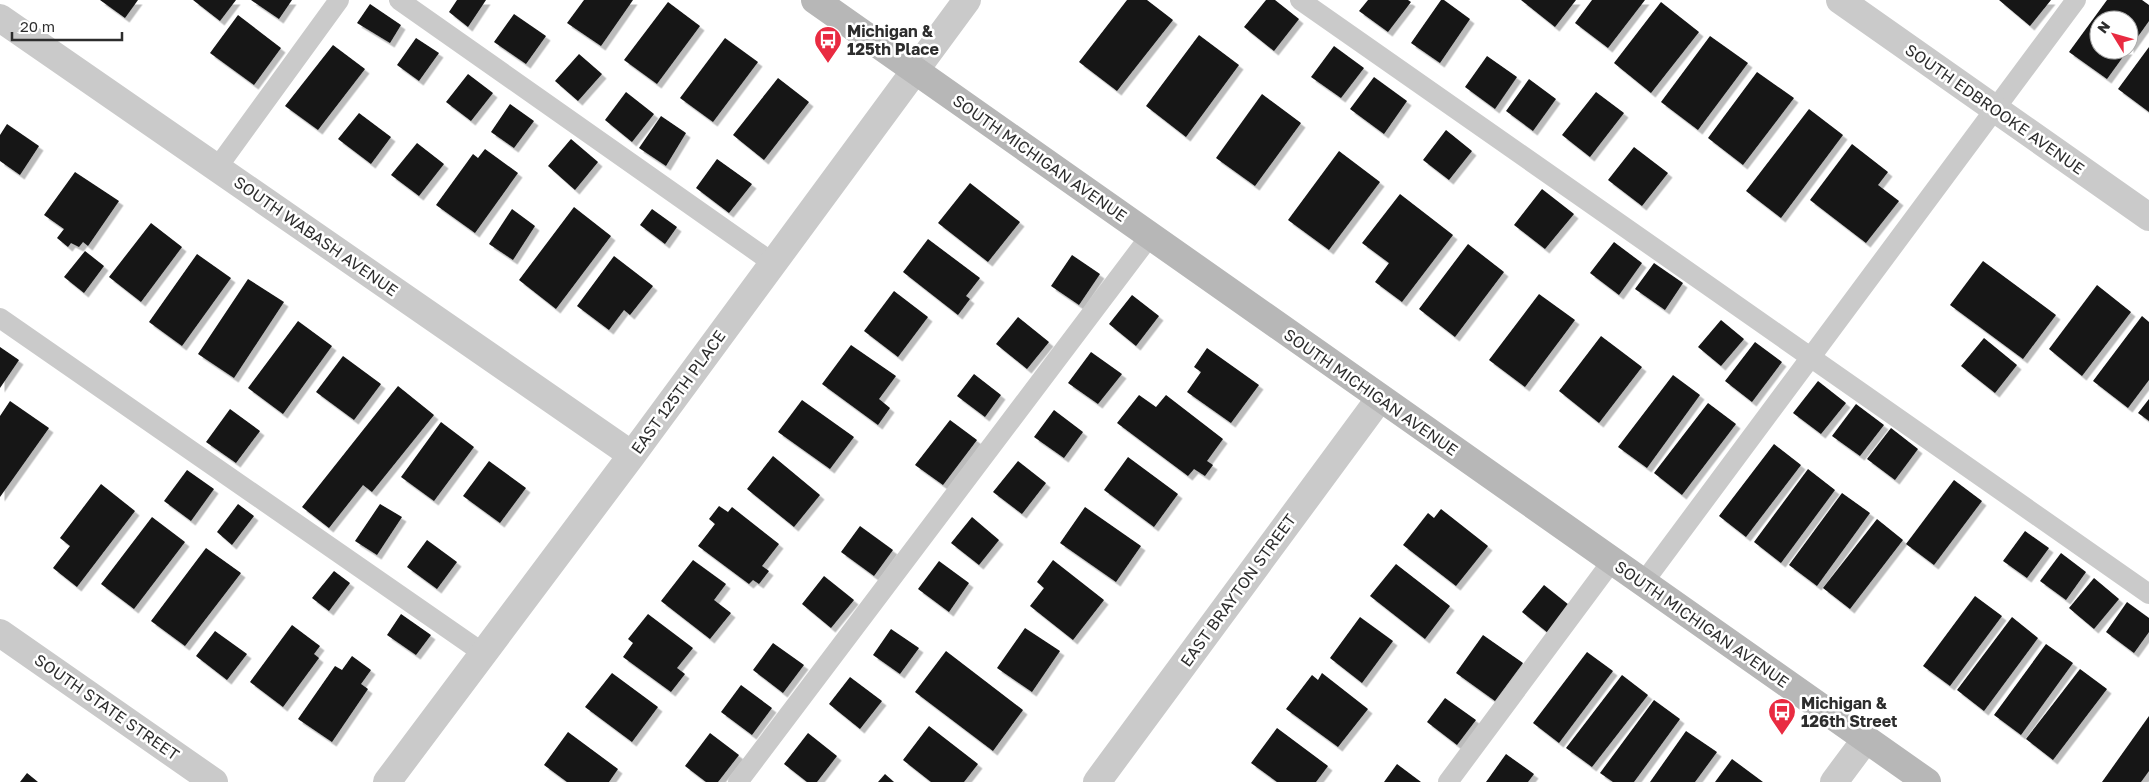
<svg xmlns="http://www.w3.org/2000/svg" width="2149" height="782" font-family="'Golos Text',sans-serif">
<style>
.building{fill:#141414;filter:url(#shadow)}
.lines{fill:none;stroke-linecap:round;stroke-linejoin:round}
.service{stroke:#cacaca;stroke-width:20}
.minor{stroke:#cacaca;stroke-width:28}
.tertiary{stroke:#cacaca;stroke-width:28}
.secondary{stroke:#b7b7b7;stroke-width:28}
.labels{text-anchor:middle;stroke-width:5;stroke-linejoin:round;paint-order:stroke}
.poi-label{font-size:16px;font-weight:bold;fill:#2d2d2d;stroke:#fff;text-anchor:start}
.street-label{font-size:16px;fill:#2d2d2d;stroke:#fff}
</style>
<defs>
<filter id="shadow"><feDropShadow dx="4.5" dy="4.5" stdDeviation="0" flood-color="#0004"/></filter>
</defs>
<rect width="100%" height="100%" fill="#fff"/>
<!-- building -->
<path class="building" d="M100,0h38l-13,18z
M193,0h43l-16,21z
M251,0h41l-13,19z
M457,0h29l-18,27 -19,-15z
M584,0h49l-32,46 -34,-23z
M1127,0h20l26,20 -56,71 -38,-29z
M1266,0h9l24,19 -25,32 -30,-24z
M1368,0h40l3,2 -23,30 -29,-21z
M1441,0h3l26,19 -30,44 -29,-20z
M1521,0h55l-21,27z
M1592,0h53l-37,48 -33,-25z
M1999,0h52l-21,26z
M2107,0h35l7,5v16l-20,28v-29h-30v30h29l-21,29 -38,-27z
M668,2l32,24 -43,58 -33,-24z
M1661,2l38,30 -48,61 -37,-30z
M370,4l31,21 -11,18 -33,-20z
M514,14l32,22 -20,28 -32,-22z
M238,15l43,33 -27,37 -44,-32z
M1199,35l40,30 -53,72 -40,-31z
M1710,36l38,27 -50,67 -37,-28z
M416,38l23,15 -20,28 -22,-16z
M725,38l33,24 -45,60 -33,-24z
M333,45l32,24 -47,61 -33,-24z
M1334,46l30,22 -23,30 -30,-21z
M2149,47v65l-31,-23z
M579,54l23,20 -24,27 -23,-20z
M1487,56l30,21 -22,32 -30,-22z
M1757,72l37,26 -51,67 -35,-27z
M468,74l25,19 -22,28 -25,-19z
M1374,77l33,24 -23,33 -34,-25z
M778,78l31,24 -45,58 -31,-25z
M1529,79l27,20 -23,32 -27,-20z
M626,92l28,22 -22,28 -27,-22z
M1596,92l28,21 -34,44 -28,-22z
M1262,94l39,29 -46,63 -39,-28z
M510,104l24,17 -20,27 -23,-16z
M1809,109l34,26 -62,83 -35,-27z
M359,113l32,24 -20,27 -33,-25z
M661,116l25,17 -20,33 -27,-18z
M7,124l32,22 -19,29 -20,-14v-26z
M1446,130l26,21 -23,29 -26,-20z
M571,139l27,23 -23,28 -27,-24z
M417,143l27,21 -25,32 -28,-21z
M1852,144l36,28 -10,13 21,16 -33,42 -56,-43z
M1634,147l34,26 -26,33 -34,-26z
M485,149l33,24 -43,60 -39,-28 37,-51 5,4z
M1339,151l41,31 -51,68 -41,-30z
M717,159l35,25 -23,29 -33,-25z
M75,172l44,29 -31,45 -5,-4 -4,5 -8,-4 -3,4 -11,-9 7,-9 -20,-14z
M970,183l50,39 -32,40 -50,-39z
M1542,189l32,25 -29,35 -31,-24z
M1400,194l53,41 -51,67 -27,-20 14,-19 -27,-20z
M574,207l37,29 -55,73 -37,-29z
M512,209l23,17 -22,34 -24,-16z
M652,209l25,18 -12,17 -25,-19z
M151,223l31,24 -41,55 -32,-25z
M928,239l52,39 -14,18 4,3 -12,16 -55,-43z
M1614,242l28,21 -23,32 -29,-22z
M1468,244l36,28 -49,65 -36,-28z
M85,251l19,15 -20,27 -20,-16z
M197,254l34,24 -49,68 -33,-24z
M1072,255l28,19 -21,31 -28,-19z
M614,256l39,30 -23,29 -6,-5 -15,20 -32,-24z
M1983,261l73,54 -33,44 -73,-54z
M1654,263l29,20 -18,27 -30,-21z
M248,279l36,23 -50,76 -36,-24z
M2097,285l34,27 -49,64 -33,-27z
M894,291l34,26 -30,40 -34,-26z
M1539,294l36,26 -50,67 -36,-27z
M1132,295l27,21 -23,30 -27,-22z
M2142,316l7,6v58l-21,28 -35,-27z
M1018,317l31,25 -22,27 -31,-25z
M1721,320l23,19 -23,27 -23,-19z
M298,321l34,25 -49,68 -35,-26z
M1601,336l41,31 -43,56 -40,-32z
M1984,338l33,27 -22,28 -34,-27z
M1755,342l27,20 -30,40 -27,-21z
M851,345l45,31 -17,23 11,9 -12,17 -56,-41z
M0,347l19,13 -19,28z
M1207,348l52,37 -28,38 -44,-31 14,-20 -7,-5z
M1091,352l31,22 -24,30 -30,-21z
M343,356l38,28 -27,36 -38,-28z
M974,374l27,21 -16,22 -28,-21z
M1673,375l27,20 -53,73 -29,-21z
M1818,381l28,22 -25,31 -28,-21z
M398,386l36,29 -62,77 -9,-7 -34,43 -27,-21z
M1139,395l17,12 10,-12 57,44 -16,22 6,4 -8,11 -11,-7 -6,7 -71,-53z
M2149,399v22l-11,-8z
M802,400l52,37 -24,32 -52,-37z
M10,401l39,27 -49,69v-81z
M1708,403l28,21 -54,71 -28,-22z
M1856,404l28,21 -24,31 -28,-20z
M230,409l30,22 -24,32 -30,-21z
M1054,410l29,22 -19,26 -30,-21z
M950,420l27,20 -34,45 -28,-20z
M441,422l33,25 -40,54 -33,-24z
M1891,428l27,21 -23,31 -28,-21z
M1774,444l27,21 -55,72 -27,-21z
M773,456l47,39 -26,32 -47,-38z
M1128,457l50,37 -24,33 -50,-37z
M489,461l37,27 -26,35 -37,-27z
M1018,461l28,22 -24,31 -29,-22z
M1808,469l27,21 -54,73 -27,-21z
M187,470l27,19 -23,32 -27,-20z
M1954,480l28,21 -48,64 -28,-21z
M101,484l34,27 -58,76 -24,-19 17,-22 -10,-8z
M1842,493l28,20 -53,73 -28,-21z
M238,504l16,12 -22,29 -15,-13z
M380,504l22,13 -25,38 -22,-14z
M719,506l9,6 4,-5 47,37 -17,22 7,5 -10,13 -6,-4 -4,4 -51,-38 17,-22 -6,-5z
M1085,507l56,39 -25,36 -56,-39z
M1441,509l47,37 -32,40 -53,-41 25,-32 6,5z
M152,517l33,25 -51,67 -33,-25z
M972,517l27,23 -20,25 -28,-22z
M1877,519l26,21 -53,69 -27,-21z
M860,526l33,24 -19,26 -33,-24z
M2025,531l24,17 -22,30 -24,-17z
M427,540l30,22 -20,27 -30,-22z
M206,548l35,25 -56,73 -34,-25z
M2061,553l25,19 -20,28 -26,-19z
M693,560l33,24 -12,16 17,13 -21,26 -49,-38z
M1053,560l51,40 -31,40 -43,-34 14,-18 -7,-6z
M939,561l30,22 -20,29 -31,-23z
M1396,564l54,42 -25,33 -55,-43z
M334,571l16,12 -21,28 -17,-13z
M824,576l30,24 -23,28 -29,-24z
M2094,578l25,21 -25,30 -25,-21z
M1544,585l25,20 -21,28 -26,-21z
M1975,596l27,20 -52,70 -27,-20z
M2127,602l22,16v14l-15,21 -28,-21z
M401,614l30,21 -15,20 -29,-20z
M648,614l45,34 -16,20 8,6 -14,18 -48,-35 10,-14 -5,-4z
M1360,617l33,24 -31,42 -32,-25z
M2012,617l26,21 -54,73 -27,-21z
M292,625l28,21 -6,8 5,4 -36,49 -33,-25z
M1025,628l35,23 -28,41 -35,-24z
M891,629l28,19 -19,26 -27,-19z
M215,631l32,23 -20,26 -31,-24z
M1483,635l40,28 -28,38 -39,-28z
M773,643l31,22 -21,28 -30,-23z
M2046,644l27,19 -52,72 -27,-20z
M946,651l77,59 -30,41 -78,-59z
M1587,652l26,19 -54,72 -26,-20z
M352,656l19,14 -10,14 7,5 -36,53 -34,-23 37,-53 7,4z
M2080,669l27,20 -54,71 -27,-21z
M612,673l46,34 -26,35 -47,-35z
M1322,673l46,36 -30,38 -52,-38 26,-34 6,5z
M1622,675l26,20 -56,72 -26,-19z
M850,677l32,24 -22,28 -31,-25z
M741,685l31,23 -20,27 -31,-23z
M1445,698l31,22 -19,25 -30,-23z
M1654,700l26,19 -46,63h-21l-13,-9z
M2149,716v55l-8,11h-39z
M929,726l49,38 -14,18h-33l-28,-22z
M1277,728l51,38 -12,16h-39l-26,-19z
M1686,731l31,21 -22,30h-45z
M568,732l50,37 -9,13h-42l-23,-17z
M710,733l29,22 -21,27h-12l-21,-16z
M808,733l29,23 -20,26h-10l-23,-18z
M1506,754l28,20 -6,8h-42z
M1732,759l31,23h-48z
M1397,764l24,18h-37z
M27,773l11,9h-18z
M885,774l9,8h-16z"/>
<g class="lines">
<!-- service -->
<path class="service" d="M399,0l374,263
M1300,0l849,594
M217,168l122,-168
M0,318l483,335
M1643,583l433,-583
M738,782l412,-546
M1448,782l164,-221"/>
<!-- minor -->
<path class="minor" d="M1840,0l309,217
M0,18l632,437
M387,782l245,-327 335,-455
M1097,782l283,-384
M1834,782l32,-43"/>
<!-- tertiary -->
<path class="tertiary" d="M0,633l214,149"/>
<!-- secondary -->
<path class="secondary" d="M815,0l1112,782"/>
</g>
<!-- icons -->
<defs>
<symbol id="bus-pin" viewBox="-11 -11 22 30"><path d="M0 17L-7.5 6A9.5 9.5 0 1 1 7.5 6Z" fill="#e92b41" stroke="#fff"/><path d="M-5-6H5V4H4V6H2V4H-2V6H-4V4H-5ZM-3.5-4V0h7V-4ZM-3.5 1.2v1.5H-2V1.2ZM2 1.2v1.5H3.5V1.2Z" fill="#fff"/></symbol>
</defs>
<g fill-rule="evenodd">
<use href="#bus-pin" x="812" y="24" width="32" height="43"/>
<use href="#bus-pin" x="1766" y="696" width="32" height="43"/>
</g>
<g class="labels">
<!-- poi labels -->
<g class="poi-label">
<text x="847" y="37">Michigan &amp;<tspan x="847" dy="18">125th Place</tspan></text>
<text x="1801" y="709">Michigan &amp;<tspan x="1801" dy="18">126th Street</tspan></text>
</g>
<!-- street labels -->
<g class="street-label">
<text transform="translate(1995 109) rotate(35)" y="6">SOUTH EDBROOKE AVENUE</text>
<text transform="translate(1040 158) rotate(35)" y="6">SOUTH MICHIGAN AVENUE</text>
<text transform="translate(316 236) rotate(35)" y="6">SOUTH WABASH AVENUE</text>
<text transform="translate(678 392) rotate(-54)" y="6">EAST 125TH PLACE</text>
<text transform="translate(1371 392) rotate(35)" y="6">SOUTH MICHIGAN AVENUE</text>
<text transform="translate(1238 590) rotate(-54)" y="6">EAST BRAYTON STREET</text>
<text transform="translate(1702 624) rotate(35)" y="6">SOUTH MICHIGAN AVENUE</text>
<text transform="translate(107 707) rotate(35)" y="6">SOUTH STATE STREET</text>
</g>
</g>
<!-- north arrow -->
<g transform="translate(2114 35) rotate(307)"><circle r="24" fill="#ffffff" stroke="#ababab"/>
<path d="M0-4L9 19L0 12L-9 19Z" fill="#e92b41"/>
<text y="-8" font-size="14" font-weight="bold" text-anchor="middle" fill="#2d2d2d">N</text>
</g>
<!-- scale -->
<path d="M12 32v8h110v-8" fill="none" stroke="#2d2d2d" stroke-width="2.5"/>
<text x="20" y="32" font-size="15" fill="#2d2d2d" stroke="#ffffff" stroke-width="4" paint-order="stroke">20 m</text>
</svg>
